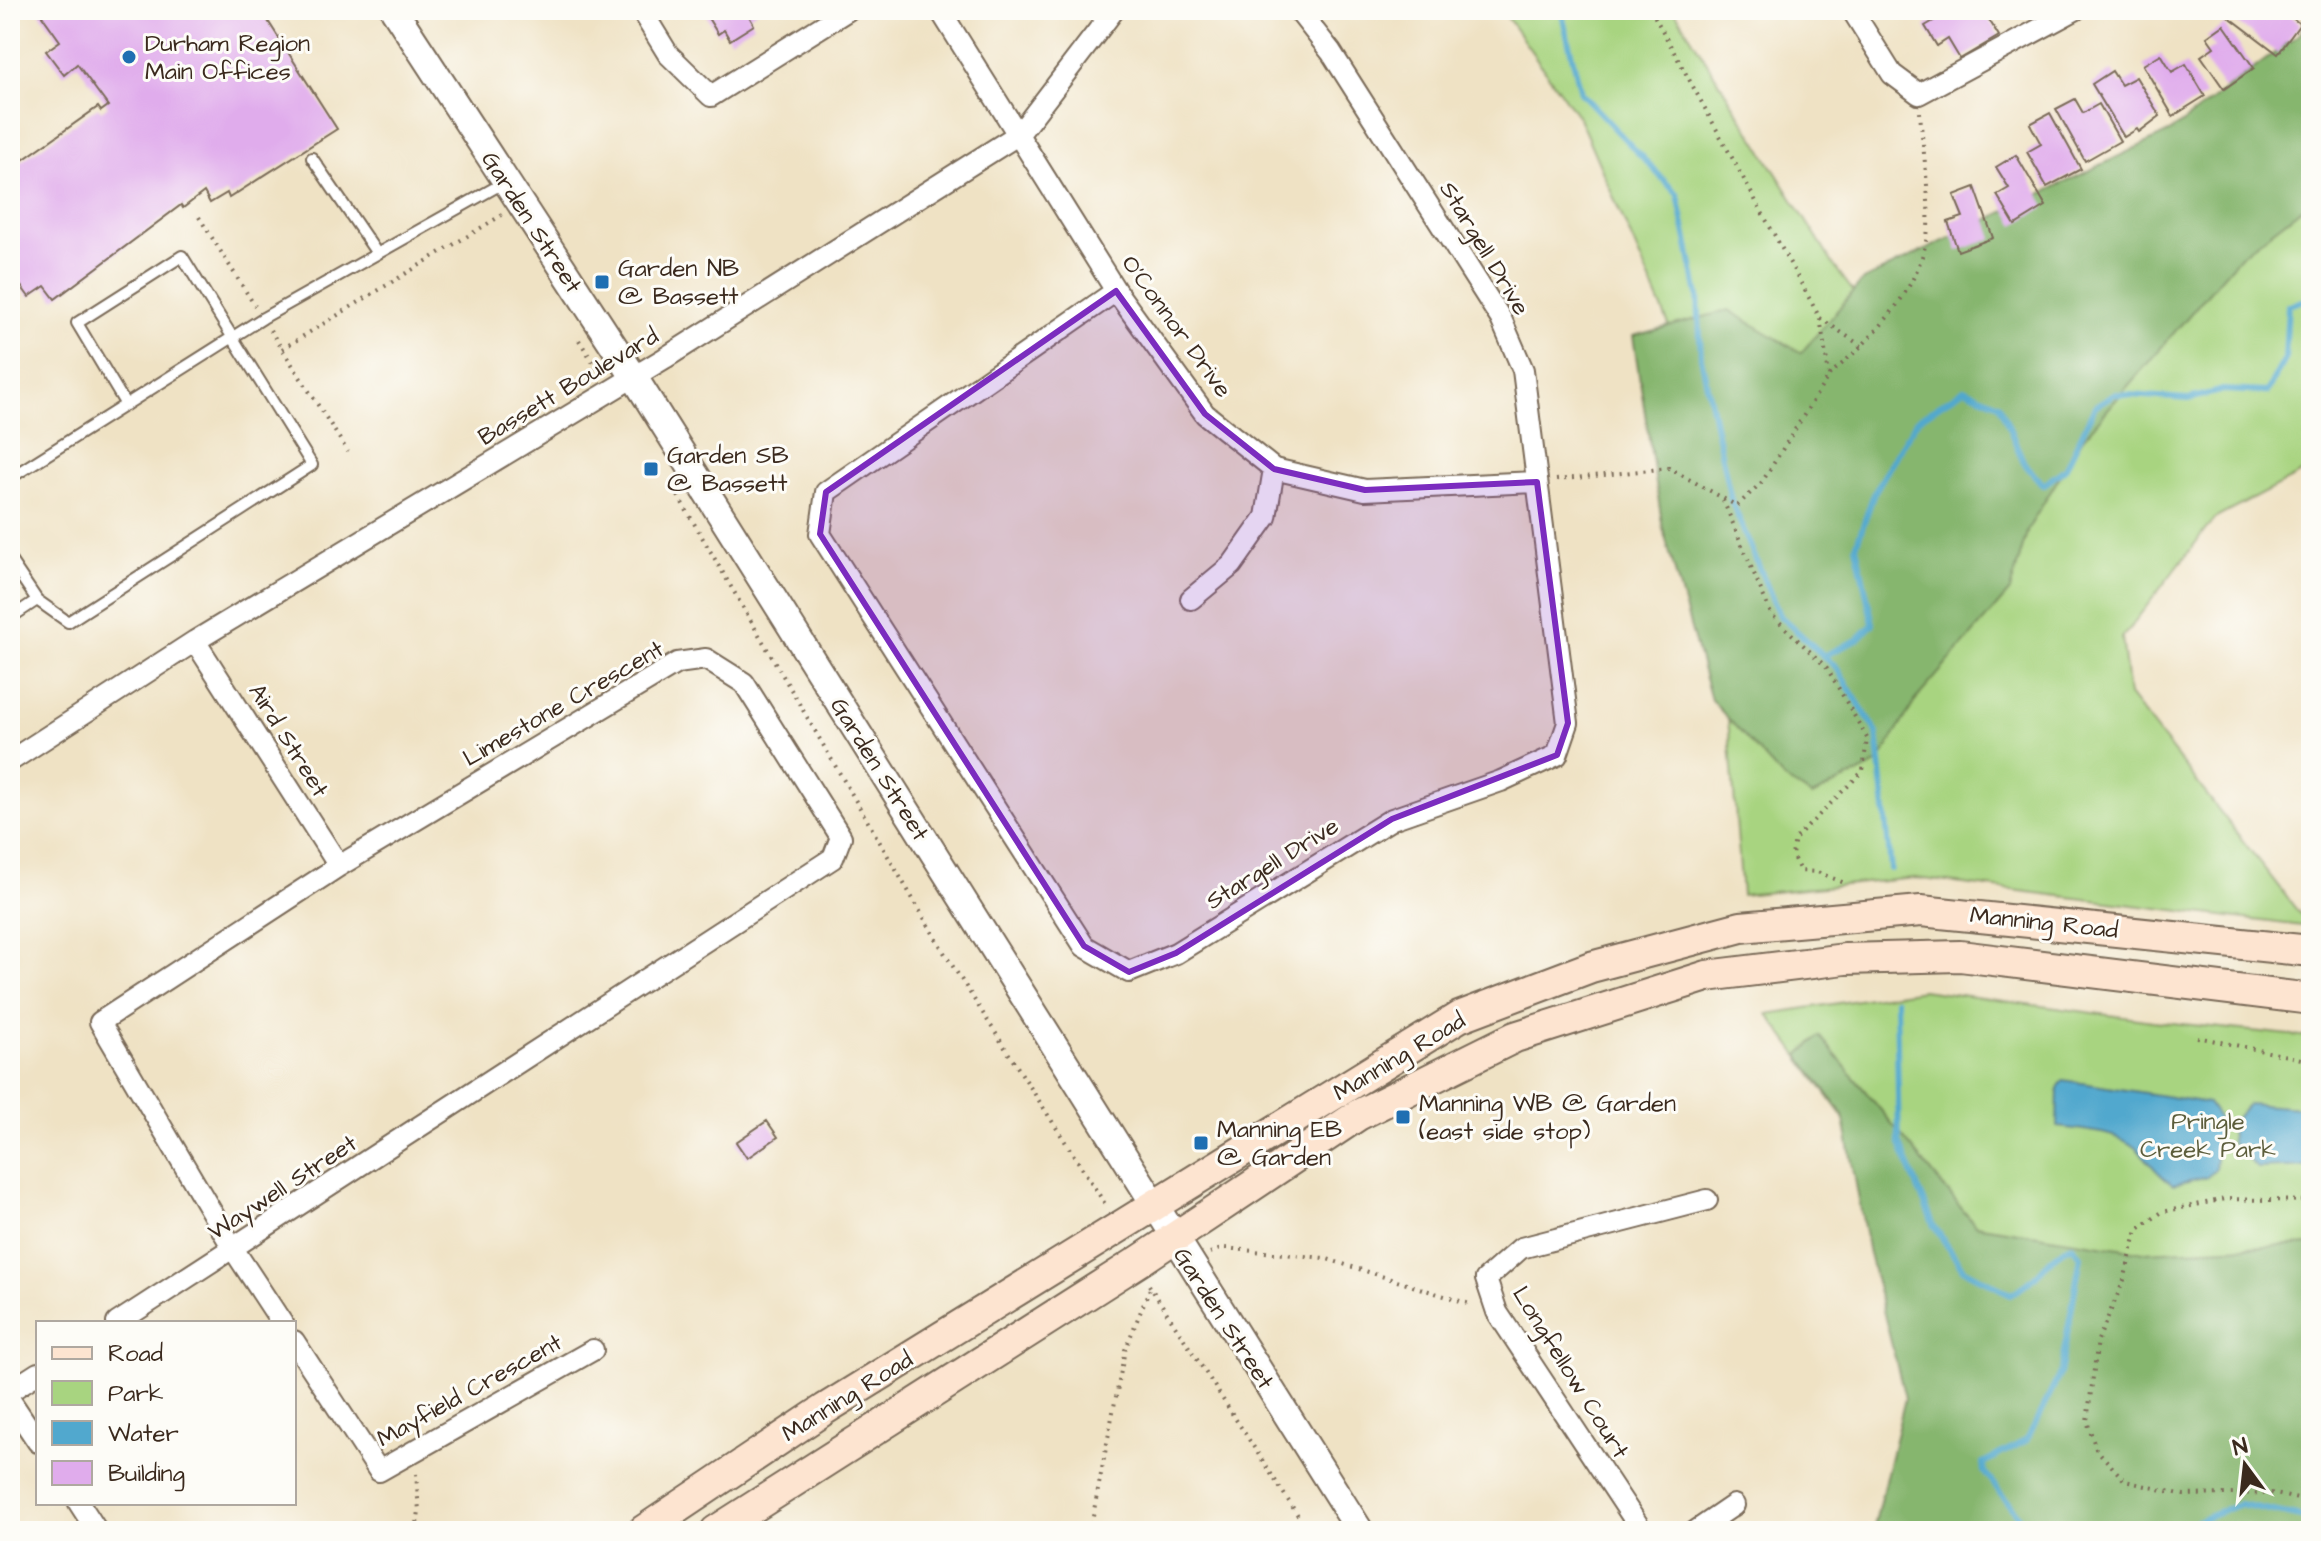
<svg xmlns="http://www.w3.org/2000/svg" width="2321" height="1541" font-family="'Architects Daughter',sans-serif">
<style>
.green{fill:#a8d480;stroke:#727f4f;stroke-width:2}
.forest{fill:#86b66e;stroke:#607046;stroke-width:2}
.water{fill:#51a8ce;stroke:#466976;stroke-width:2}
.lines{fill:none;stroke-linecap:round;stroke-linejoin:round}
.stream{stroke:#51a8ce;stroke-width:6}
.building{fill:#e0acec}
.service-casing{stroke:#7a6a58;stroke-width:14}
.minor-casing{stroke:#7a6a58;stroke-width:24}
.tertiary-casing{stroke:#7a6a58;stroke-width:30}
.secondary-casing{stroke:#7a6a58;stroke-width:34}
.path{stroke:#7a6a58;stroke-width:4;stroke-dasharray:2 6;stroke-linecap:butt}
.service{stroke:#fff;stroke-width:10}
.minor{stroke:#fff;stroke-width:20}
.tertiary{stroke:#fff;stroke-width:26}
.secondary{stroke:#fde4d0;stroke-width:30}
.marked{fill:#7b2cbf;fill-opacity:0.2;stroke:#7b2cbf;stroke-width:6;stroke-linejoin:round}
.poi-dot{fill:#1f6fb2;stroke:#fdfcf7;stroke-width:3}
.labels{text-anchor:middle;stroke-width:6;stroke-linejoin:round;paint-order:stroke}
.poi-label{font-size:24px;fill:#3b2a1e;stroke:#fdfcf7;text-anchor:start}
.street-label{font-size:24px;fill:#3b2a1e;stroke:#fdfcf7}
.park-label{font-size:24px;fill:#5c5d3b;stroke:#fdfcf7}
</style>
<rect width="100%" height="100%" fill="#fdfcf7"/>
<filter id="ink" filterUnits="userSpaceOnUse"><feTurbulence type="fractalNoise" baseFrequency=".0125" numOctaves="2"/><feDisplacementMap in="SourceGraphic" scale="16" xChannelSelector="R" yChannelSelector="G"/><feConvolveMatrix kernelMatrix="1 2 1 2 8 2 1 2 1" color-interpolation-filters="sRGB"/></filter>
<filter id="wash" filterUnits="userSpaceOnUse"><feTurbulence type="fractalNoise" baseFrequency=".006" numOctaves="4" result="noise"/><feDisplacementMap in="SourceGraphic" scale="32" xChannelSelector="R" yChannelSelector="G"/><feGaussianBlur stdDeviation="1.8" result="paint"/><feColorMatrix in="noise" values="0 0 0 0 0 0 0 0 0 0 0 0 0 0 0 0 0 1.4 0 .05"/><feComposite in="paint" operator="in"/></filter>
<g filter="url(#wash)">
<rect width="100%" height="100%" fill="#efe2c4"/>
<!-- green -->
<path class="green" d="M1502,10h172l161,257 50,67 426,-276v410l-97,51 -92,119 7,57 181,232 -395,-49 -173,17 -28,-354 -44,-214 -90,-207z
M1922,990l231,31 158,16v494l-389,-266 -69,-134 -85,-117z"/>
<!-- forest -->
<path class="forest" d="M2307,10h4v191l-70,54 -158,183 -55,91 -18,62 -93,107 -40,66 -65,32 -29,-18 -72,-78 -48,-171 -30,-193 96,-26 72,43 62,-73 308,-149 130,-98z
M1820,1036l155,189 169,27 167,-8v287h-438l32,-133 -36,-144 -26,-140 -44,-59z"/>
<!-- water -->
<path class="water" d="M2063,1080l145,23 11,16 -4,51 -8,6 -34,9c-19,-13 -22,-23 -36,-36 -20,-18 -55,-19 -80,-22l1,-39z
M2248,1104l52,4 11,7v51l-54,2 -26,-26 -1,-18z"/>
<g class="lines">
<!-- stream -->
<path class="stream" d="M1561,10l20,83 97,102 20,100 3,62 30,143 48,115 57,52 41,66 14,136
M1823,656l34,-16 16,-16 -17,-78 18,-53 43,-73 47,-31 35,15 25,59 19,22 22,-16 30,-63 19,-12 75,5 34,-9 44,2 18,-34 3,-53 23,-7
M1896,1000l3,142 35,84 29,43 47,25c32,-14 33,-36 62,-48l9,10 -21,118 -33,66 -44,23 1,9 34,43 -5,16
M2187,1531l6,-8 47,-19 71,15"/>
</g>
<g id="blocks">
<!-- building -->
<path class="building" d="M38,10h223l76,119 -108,69 -2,-5 -17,10 -6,-11 -21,16 -2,-3 -126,94 -10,-13 -16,11 -19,-26v-102l88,-62 3,4 7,-5 -31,-42 -13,11 -18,-24 14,-10z
M703,10h56l-10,6 5,9 -24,15 -6,-10 -6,4z
M1952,10h31l16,26 -39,23 -12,-20 -11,7 -12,-20z
M2233,10h49l18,14 -22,30 -50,-38z
M2224,25l30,43 -30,21 -23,-33 13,-9 -7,-10z
M2161,54l11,18 14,-8 19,32 -32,20 -30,-51z
M2112,71l9,14 15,-8 24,39 -21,16 -2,-3 -13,8 -32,-53z
M2075,99l8,14 16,-9 21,37 -35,20 -29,-52z
M2050,113l31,56 -34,18 -20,-35 14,-8 -11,-20z
M2016,155l30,51 -31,19 -18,-30 12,-7 -13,-21z
M1975,187l18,51 -35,13 -10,-29 15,-5 -9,-22z
M767,1121l11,16 -31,21 -11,-16z"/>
</g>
</g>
<g filter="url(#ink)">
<use href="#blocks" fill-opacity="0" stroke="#7a6a58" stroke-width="2"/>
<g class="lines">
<defs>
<path id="service" d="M312,158l64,94
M10,478l253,-160 242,-136
M10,560l27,40 -27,18
M37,600l31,22 244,-157 -130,-209 -105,67 49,82"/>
<path id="minor" d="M641,10l27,44 43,42 137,-86
M940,10l176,281 89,123 69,55 91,21 172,-8
M1852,10l40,64 27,20 156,-84
M1116,291l-290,201 -6,42 264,412 45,26 47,-19 216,-134 109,-38 56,-26 11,-32 -45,-353 -22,-51 -170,-267 -33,-42
M1191,599l41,-34 34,-48 8,-48
M195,641l144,225
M10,761l185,-120 470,-283 354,-224 95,-124
M117,1323l716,-465 8,-21 -97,-154 -38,-24 -29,4 -338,203 -239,156 134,228 48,73
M294,1341l85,130 214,-121
M10,1391l28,-18
M10,1400l28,42
M79,1503l18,28
M1642,1531l-145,-219 -11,-33 35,-31 186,-48
M1696,1531l38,-26"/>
<path id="tertiary" d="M394,10l240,367 726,1154"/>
<path id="secondary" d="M643,1531l182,-122 634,-392 132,-50 150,-40 180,-16 390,40
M716,1531l425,-271 217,-145 157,-78 192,-61 138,-17 115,-3 351,43"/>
</defs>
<!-- service casing -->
<use href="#service" class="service-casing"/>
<!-- minor casing -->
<use href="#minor" class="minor-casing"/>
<!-- tertiary casing -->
<use href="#tertiary" class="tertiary-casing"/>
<!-- secondary casing -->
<use href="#secondary" class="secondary-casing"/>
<!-- path -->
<path class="path" d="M199,217l56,89
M1820,318l43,29
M270,330l78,122
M579,340l21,33
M282,349l220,-134
M1829,375c42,-35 89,-82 98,-139 5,-29 -5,-92 -7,-124
M1556,480l113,-12 68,38 25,-24 67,-107 -9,-57 -169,-308
M670,482l275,472 162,253
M1723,500l48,114 56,54 40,70 -4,33 -68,68 -3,16 8,16 17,1 30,12
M2197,1037l114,24
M2311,1201l-86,-2 -63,13 -25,18 -13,50 -26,60 -11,81 9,28 29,32 59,14 87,-2 40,9
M1210,1253l14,-5 100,10 149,47
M1149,1285l159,246
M416,1531l3,-20 -3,-37
M1090,1531l35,-181 26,-64"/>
<!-- service -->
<use href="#service" class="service"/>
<!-- minor -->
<use href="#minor" class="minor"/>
<!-- tertiary -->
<use href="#tertiary" class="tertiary"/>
<!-- secondary -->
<use href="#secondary" class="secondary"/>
</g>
</g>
<!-- marked area -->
<path class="marked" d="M1116,291l89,123 69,55 91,21 172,-8 31,241 -11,32 -165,64 -216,134 -47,19 -45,-26 -264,-412 6,-42z"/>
<!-- markers -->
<g class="poi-dot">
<circle cx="129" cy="57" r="8"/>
<rect x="594" y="274" width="16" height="16" rx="4"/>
<rect x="643" y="461" width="16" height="16" rx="4"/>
<rect x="1395" y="1109" width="16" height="16" rx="4"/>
<rect x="1193" y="1135" width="16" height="16" rx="4"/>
</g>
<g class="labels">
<!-- poi labels -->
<g class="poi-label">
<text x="145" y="51">Durham Region<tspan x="145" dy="28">Main Offices</tspan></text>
<text x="618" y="276">Garden NB<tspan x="618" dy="28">@ Bassett</tspan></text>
<text x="667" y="463">Garden SB<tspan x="667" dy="28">@ Bassett</tspan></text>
<text x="1419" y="1111">Manning WB @ Garden<tspan x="1419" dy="28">(east side stop)</tspan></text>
<text x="1217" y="1137">Manning EB<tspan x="1217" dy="28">@ Garden</tspan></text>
</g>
<!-- street labels -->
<g class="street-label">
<text transform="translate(532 222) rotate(57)" y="8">Garden Street</text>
<text transform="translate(1485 248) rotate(59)" y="8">Stargell Drive</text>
<text transform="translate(1177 326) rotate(54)" y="8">O'Connor Drive</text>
<text transform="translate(568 386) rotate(-31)" y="8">Bassett Boulevard</text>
<text transform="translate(563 703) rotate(-30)" y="8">Limestone Crescent</text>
<text transform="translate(289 740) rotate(58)" y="8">Aird Street</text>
<text transform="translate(880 769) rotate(58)" y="8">Garden Street</text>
<text transform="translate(1272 863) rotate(-32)" y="8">Stargell Drive</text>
<text transform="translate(2044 922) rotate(6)" y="8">Manning Road</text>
<text transform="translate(1399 1056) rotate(-31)" y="8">Manning Road</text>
<text transform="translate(282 1187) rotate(-33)" y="8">Waywell Street</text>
<text transform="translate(1224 1318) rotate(57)" y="8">Garden Street</text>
<text transform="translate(1571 1372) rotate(58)" y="8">Longfellow Court</text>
<text transform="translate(469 1390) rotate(-29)" y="8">Mayfield Crescent</text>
<text transform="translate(847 1396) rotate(-32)" y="8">Manning Road</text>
</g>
<!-- park labels -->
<g class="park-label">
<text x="2208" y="1129">Pringle<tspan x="2208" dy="28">Creek Park</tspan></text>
</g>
</g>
<!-- margin -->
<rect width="2321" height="1541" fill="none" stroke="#fdfcf7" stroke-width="40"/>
<!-- legend -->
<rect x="36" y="1321" width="260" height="184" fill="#fdfcf7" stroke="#afa8a0" stroke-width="2"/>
<rect x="52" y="1347" width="40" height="12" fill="#fde4d0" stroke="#afa8a0" stroke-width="2"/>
<text x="108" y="1361" font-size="24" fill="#3b2a1e">Road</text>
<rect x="52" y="1381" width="40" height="24" fill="#a8d480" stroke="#afa8a0" stroke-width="2"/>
<text x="108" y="1401" font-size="24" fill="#3b2a1e">Park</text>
<rect x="52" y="1421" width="40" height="24" fill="#51a8ce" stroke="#afa8a0" stroke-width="2"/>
<text x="108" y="1441" font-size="24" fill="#3b2a1e">Water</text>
<rect x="52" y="1461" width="40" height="24" fill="#e0acec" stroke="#afa8a0" stroke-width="2"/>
<text x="108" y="1481" font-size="24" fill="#3b2a1e">Building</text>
<!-- north arrow -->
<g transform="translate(2245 1465) rotate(345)" stroke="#fdfcf7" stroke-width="6" paint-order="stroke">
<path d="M0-6L14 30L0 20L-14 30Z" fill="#3b2a1e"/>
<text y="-12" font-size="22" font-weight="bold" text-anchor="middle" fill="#3b2a1e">N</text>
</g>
</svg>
